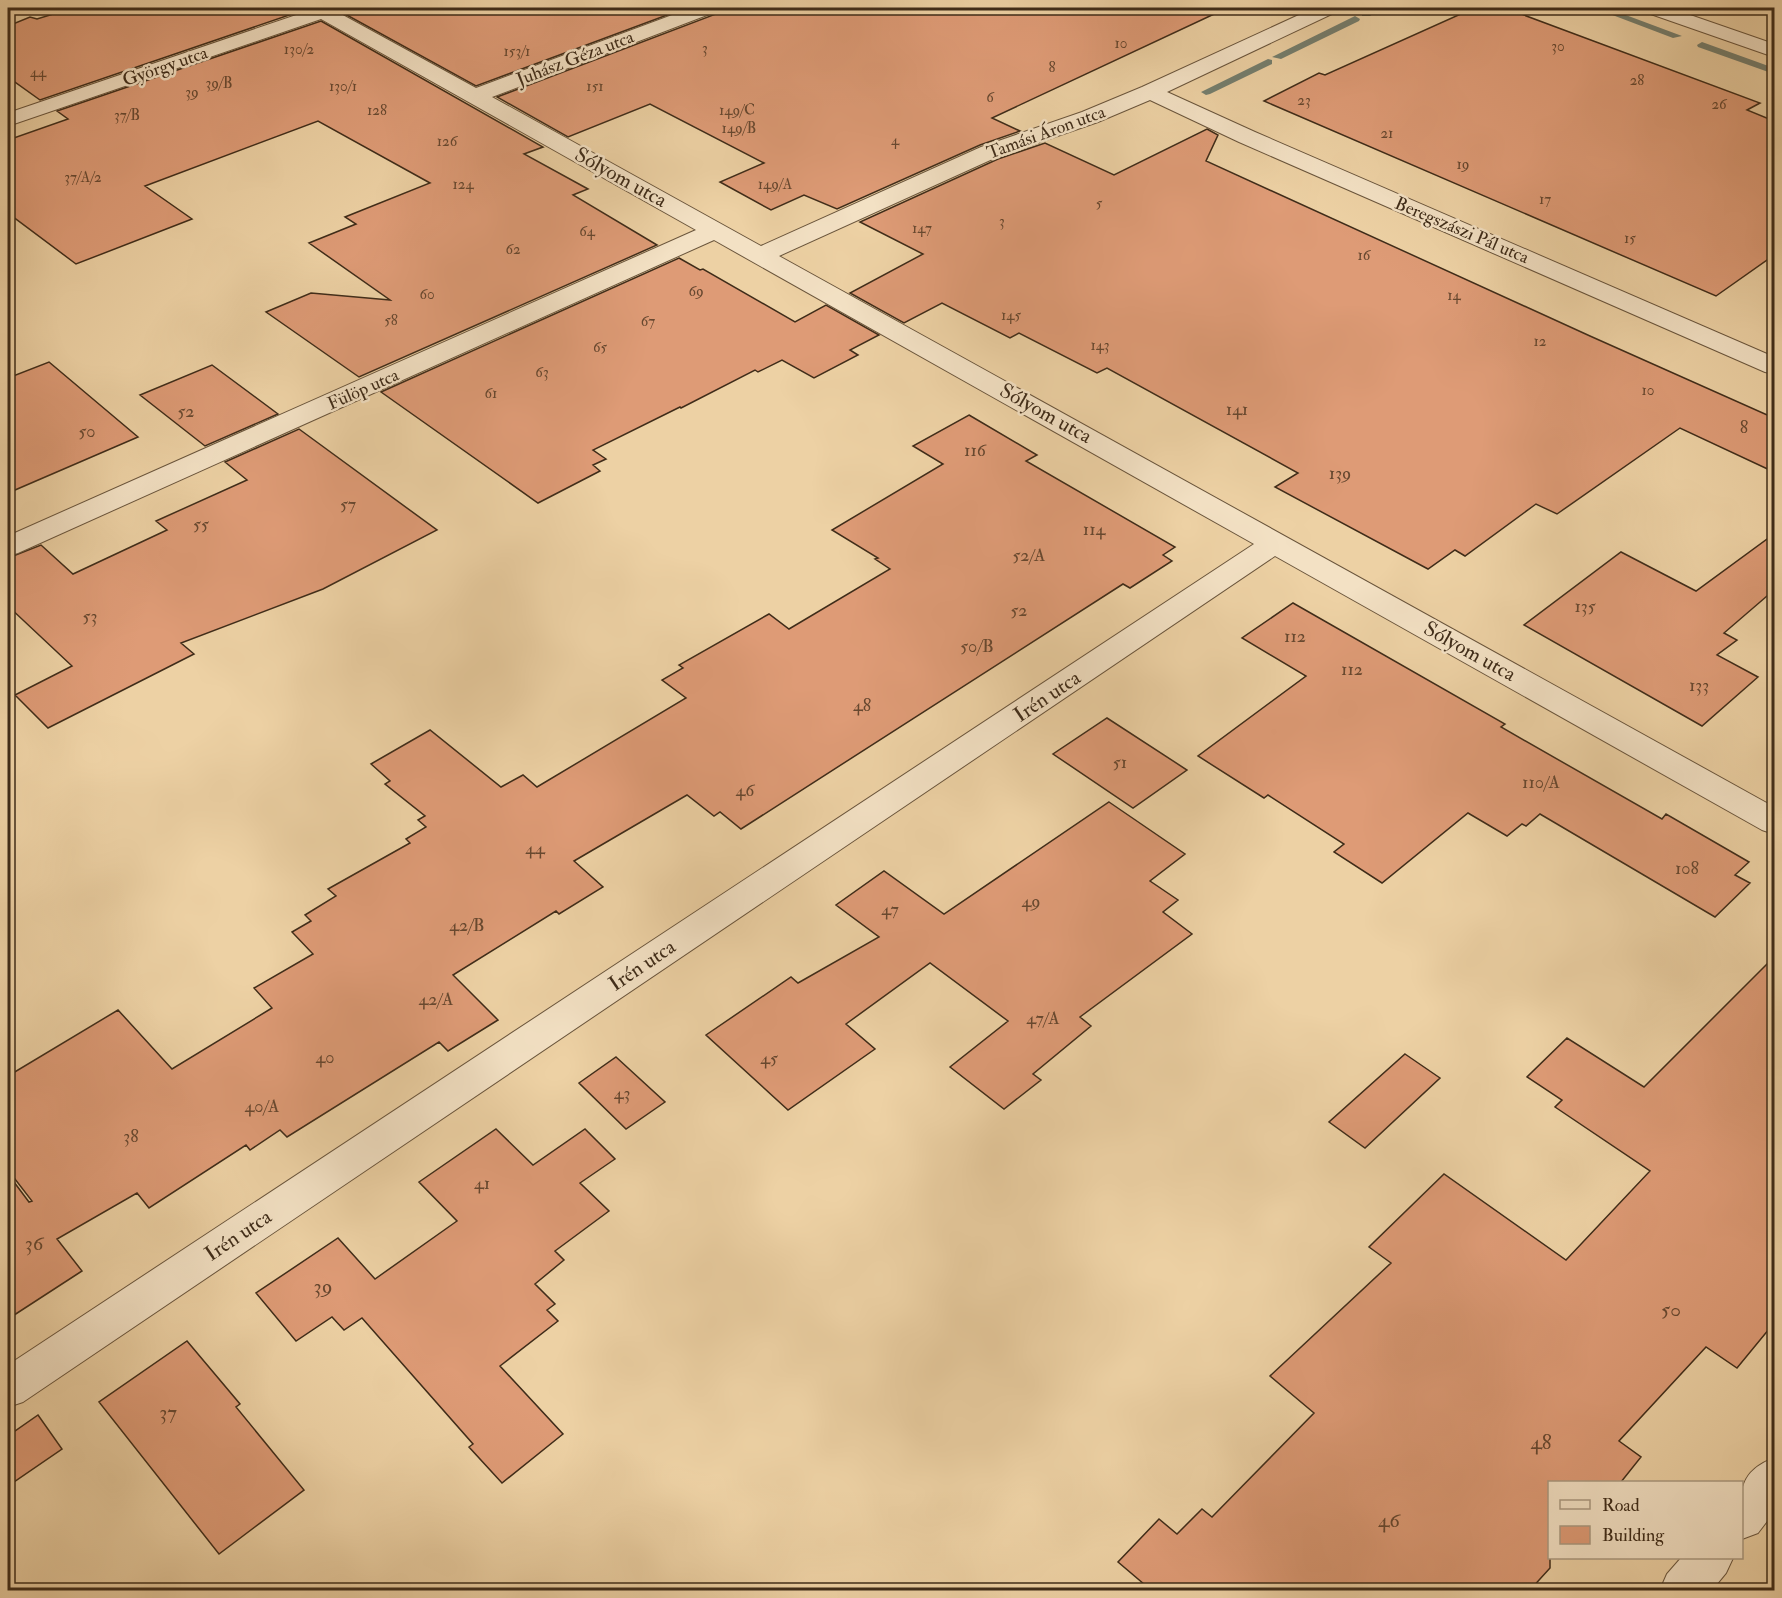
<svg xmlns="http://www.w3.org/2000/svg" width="1782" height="1598" font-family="'IM FELL Double Pica',serif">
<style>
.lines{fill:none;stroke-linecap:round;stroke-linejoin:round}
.stream{fill:#757f6f;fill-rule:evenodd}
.building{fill:#de9b76;stroke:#3f2c19;stroke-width:1.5}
.minor-casing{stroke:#6a553c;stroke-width:2}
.minor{fill:#f3e1c4;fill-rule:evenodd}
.labels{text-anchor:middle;stroke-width:5;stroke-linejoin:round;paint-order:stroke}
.far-number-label{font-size:15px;fill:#674830}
.far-street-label{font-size:18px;fill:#3f2c19;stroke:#f3e1c4}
.number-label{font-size:18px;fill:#674830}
.street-label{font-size:21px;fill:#3f2c19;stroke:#f3e1c4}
.near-number-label{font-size:21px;fill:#674830}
</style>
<rect width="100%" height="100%" fill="#edd1a4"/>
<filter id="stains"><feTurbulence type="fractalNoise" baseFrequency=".00333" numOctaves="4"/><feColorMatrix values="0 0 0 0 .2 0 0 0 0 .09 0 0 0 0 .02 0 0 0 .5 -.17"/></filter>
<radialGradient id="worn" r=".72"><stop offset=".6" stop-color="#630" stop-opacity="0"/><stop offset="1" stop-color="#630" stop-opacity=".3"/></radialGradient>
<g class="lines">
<!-- stream -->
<path class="stream" d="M1371,8h12l-13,8h-8v-4z
M1594,8h13l75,28 -9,2z
M1355,16l5,3 -1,2 -78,38 -9,-2z
M1702,42l72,26v6l-76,-27 -1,-2z
M1268,59l4,1v4l-62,30 -4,1 -5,-3z"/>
</g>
<!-- building -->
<path class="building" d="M73,8h231v2l-264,90 -32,-23v-51l22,-9 7,2z
M334,8h352l-210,78z
M720,8h507l-235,110 28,13 -40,14 -143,64 -33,-14 -33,15 -51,-28 44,-19 -114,-59 -82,33 -71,-40 219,-83z
M1474,8h31l255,95 -13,7 27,11v134l-58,41 -452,-195 55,-28 6,2z
M321,21l222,126 -19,7 64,35 -15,6 84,50 -298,132 -93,-65 45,-19 79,7 -81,-57 47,-19 -11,-7 85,-34 -112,-62 -173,65 47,33 -116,45 -68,-51v-73l60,-21 -11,-8z
M1207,129l11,6 -12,26 384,175 184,82v54l-94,-44 -123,86 -21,-10 -71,52 -10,-6 -27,19 -153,-82 23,-14 -191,-105 -10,5 -78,-40 -9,5 -68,-35 -38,20 -54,-30 73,-39 -63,-32 138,-63 47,-16 69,32z
M679,258l21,12 3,-1 92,53 31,-17 53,30 -29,15 8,5 -44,23 -32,-18 -24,12 -3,-2 -74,38 -1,-1 -87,43 13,9 -13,6 7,6 -62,32 -157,-111z
M49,362l89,75 -130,56v-115z
M212,365l66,49 -73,32 -65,-51z
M969,415l68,40 -11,6 149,86 -12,8 9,6 -42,27 -7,-4 -382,245 -21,-17 -6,4 -27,-21 -113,66 29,26 -44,27 -3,-3 -103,64 45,45 -50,31 -9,-9 -152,95 -7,-7 -30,20 -4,-5 -97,63 -12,-15 -80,46 25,32 -74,48v-145l21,28 3,-1 -24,-31v-94l110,-66 54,59 100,-61 -18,-20 59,-34 -21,-22 19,-11 -6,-6 31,-19 -8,-7 82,-46 -4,-4 20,-12 -8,-7 7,-4 -40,-32 5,-3 -19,-17 59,-34 71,57 22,-12 14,12 149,-89 -24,-18 21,-12 -4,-3 90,-51 20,15 101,-60 -15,-10 3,-1 -46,-28 111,-66 -30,-18z
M299,429l138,101 -114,59 -142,54 13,11 -146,74 -33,-33 57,-29 -64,-60v-48l33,-13 32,29 94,-44 -11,-9 91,-41 -22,-18z
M1774,534v56l-50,43 13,7 -20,15 41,22 -56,49 -178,-101 97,-73 75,39z
M1293,603l212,121 -4,3 161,92 4,-5 83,48 -14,13 15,8 -35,34 -175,-103 -14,12 -4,-2 -15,12 -39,-23 -86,70 -48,-31 10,-8 -76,-49 -4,3 -66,-42 108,-80 -64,-38z
M1107,718l80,52 -54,38 -80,-54z
M1109,802l76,52 -35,27 28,19 -15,12 29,22 -112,83 11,9 -58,48 8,6 -37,29 -54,-42 58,-46 -78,-58 -84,61 29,25 -87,61 -82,-75 85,-58 7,6 81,-46 -43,-32 48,-34 60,43z
M1774,957v366l-37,45 -31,-21 -87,94 22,16 -20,25h-71v86l-20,22h-379l-33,-28 41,-43 18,15 25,-25 10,8 102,-104 -44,-37 121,-113 -22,-16 75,-73 122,86 84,-89 -95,-64 7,-7 -35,-23 40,-39 77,49z
M1405,1054l35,24 -75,70 -36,-26z
M616,1057l49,45 -39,27 -47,-46z
M496,1129l37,36 52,-36 30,30 -35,24 29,28 -54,40 9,9 -29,24 20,20 -8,6 11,11 -58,45 63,68 -61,49 -33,-36 4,-3 -111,-126 -18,12 -12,-13 -36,24 -40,-48 82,-55 37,41 82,-58 -38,-39z
M187,1341l53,63 -4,3 68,83 -85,64 -120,-152z
M38,1415l24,34 -54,37v-50z"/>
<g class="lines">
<defs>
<path id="minor" d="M306,8h24l146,80 215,-80h27l-3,4 -223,85 269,149 220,-99 101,-35 60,-25 172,-79h25l-3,4 -169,80 88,40 519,225v17l-9,-2 -526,-230 -89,-42 -52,22 -101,35 -218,99 995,551v27l-12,-4 -487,-274 -1252,846 -15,5v-42l1246,-821 -540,-304 -696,313 -10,3v-20l688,-306 -375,-211 -313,107v-13l300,-102z
M1642,8h28l104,36v13l-129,-45z
M1774,1458v54l-16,21 -16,6c0,-38 -10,-65 32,-81z
M1681,1558h52l-7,15 -14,17h-52l7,-16z"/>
</defs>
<!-- minor casing -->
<use href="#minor" class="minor-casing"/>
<!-- minor -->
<use href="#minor" class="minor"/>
</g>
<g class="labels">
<!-- far-number labels -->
<g class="far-number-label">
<text x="1121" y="48">10</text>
<text x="1558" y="51">30</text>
<text x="705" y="53">3</text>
<text x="299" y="54">130/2</text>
<text x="517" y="56">153/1</text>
<text x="1052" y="72">8</text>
<text x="38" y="77">44</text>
<text x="1637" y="85">28</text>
<text x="219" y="88">39/B</text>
<text x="343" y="91">130/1</text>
<text x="595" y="91">151</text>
<text x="192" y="97">39</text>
<text x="990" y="102">6</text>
<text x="1304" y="105">23</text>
<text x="1719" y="109">26</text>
<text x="377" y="115">128</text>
<text x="737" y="115">149/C</text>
<text x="127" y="120">37/B</text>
<text x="739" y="133">149/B</text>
<text x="1387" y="138">21</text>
<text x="895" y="145">4</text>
<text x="447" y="146">126</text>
<text x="1463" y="169">19</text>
<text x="83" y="182">37/A/2</text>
<text x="463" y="189">124</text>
<text x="775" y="189">149/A</text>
<text x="1545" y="204">17</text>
<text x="1099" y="208">5</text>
<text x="1002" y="226">3</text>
<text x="922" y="233">147</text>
<text x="587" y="236">64</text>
<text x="1630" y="243">15</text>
<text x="513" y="254">62</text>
<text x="1364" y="260">16</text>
<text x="696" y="296">69</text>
<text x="427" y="299">60</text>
<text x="1454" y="300">14</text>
<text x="1011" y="320">145</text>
<text x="391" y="325">58</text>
<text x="648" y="326">67</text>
<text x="1540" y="346">12</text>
<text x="1100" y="350">143</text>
<text x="600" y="352">65</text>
<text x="542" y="377">63</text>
<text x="1648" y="395">10</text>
<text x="491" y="398">61</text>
</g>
<!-- far-street labels -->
<g class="far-street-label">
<text transform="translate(575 58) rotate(-21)" y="6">Juhász Géza utca</text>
<text transform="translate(165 66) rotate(-19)" y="6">György utca</text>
<text transform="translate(1046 132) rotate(-20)" y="6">Tamási Áron utca</text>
<text transform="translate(1462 230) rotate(23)" y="6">Beregszászi Pál utca</text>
<text transform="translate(363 389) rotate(-24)" y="6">Fülöp utca</text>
</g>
<!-- number labels -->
<g class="number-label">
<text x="1237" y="415">141</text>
<text x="186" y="417">52</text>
<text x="1744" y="433">8</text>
<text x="87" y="437">50</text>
<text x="975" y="456">116</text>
<text x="1340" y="479">139</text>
<text x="348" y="510">57</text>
<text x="201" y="530">55</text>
<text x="1094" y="535">114</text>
<text x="1029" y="561">52/A</text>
<text x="1585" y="612">135</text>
<text x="1019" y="616">52</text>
<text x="90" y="622">53</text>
<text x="1295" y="642">112</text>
<text x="977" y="652">50/B</text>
<text x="1352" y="675">112</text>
<text x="1699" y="691">133</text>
<text x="862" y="711">48</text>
<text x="1120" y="768">51</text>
<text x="1541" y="788">110/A</text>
<text x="745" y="796">46</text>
<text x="535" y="854">44</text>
<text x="1687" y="874">108</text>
<text x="1031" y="907">49</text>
<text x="890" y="915">47</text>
<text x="467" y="931">42/B</text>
<text x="436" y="1005">42/A</text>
<text x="1043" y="1024">47/A</text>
<text x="325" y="1063">40</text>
<text x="769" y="1064">45</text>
<text x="622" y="1099">43</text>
<text x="262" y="1112">40/A</text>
<text x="131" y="1142">38</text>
<text x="482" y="1189">41</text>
</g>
<!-- street labels -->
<g class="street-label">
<text transform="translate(621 177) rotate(29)" y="7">Sólyom utca</text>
<text transform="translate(1046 413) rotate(29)" y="7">Sólyom utca</text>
<text transform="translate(1470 651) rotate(29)" y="7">Sólyom utca</text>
<text transform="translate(1047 696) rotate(-34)" y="7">Irén utca</text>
<text transform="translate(642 965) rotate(-34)" y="7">Irén utca</text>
<text transform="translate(238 1235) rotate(-34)" y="7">Irén utca</text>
</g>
<!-- near-number labels -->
<g class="near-number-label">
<text x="34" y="1250">36</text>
<text x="323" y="1293">39</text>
<text x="1671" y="1316">50</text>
<text x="168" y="1419">37</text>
<text x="1541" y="1449">48</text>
<text x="1389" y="1527">46</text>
</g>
</g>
<!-- margin -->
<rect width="1782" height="1598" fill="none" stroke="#edd1a4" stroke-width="30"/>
<rect x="9" y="9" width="1764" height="1580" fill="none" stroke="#3f2c19" stroke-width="3"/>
<rect x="15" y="15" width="1752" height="1568" fill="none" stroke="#3f2c19" stroke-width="1.5"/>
<!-- legend -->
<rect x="1548" y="1481" width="195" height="78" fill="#f3e1c4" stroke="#ab9980" stroke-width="1.5"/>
<rect x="1560" y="1500" width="30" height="9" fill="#f3e1c4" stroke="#ab9980" stroke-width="1.5"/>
<text x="1602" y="1511" font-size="18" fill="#3f2c19">Road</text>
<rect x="1560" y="1526" width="30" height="18" fill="#de9b76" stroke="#ab9980" stroke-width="1.5"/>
<text x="1602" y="1541" font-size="18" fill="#3f2c19">Building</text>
<rect width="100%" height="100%" filter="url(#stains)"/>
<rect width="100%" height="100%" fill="url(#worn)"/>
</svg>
